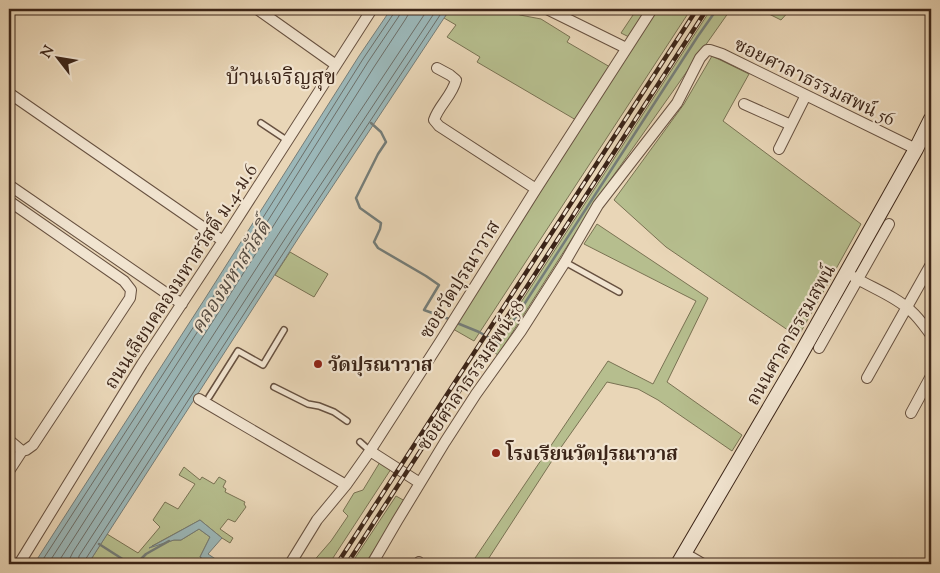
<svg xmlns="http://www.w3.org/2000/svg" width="940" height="573" font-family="'Sorts Mill Goudy','Noto Serif Thai',serif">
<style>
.green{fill:#b6be8e;stroke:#797253}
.water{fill:#9bb7b8;stroke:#757d78}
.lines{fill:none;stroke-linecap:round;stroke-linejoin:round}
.shore{stroke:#6c6e68;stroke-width:1}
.stream{stroke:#757d78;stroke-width:2.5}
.lane-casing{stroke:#675140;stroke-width:8}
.street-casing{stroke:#675140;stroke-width:12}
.secondary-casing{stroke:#3c2518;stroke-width:16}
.lane{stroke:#f1e4d0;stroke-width:5}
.street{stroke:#f1e4d0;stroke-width:10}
.secondary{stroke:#f1e4d0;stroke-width:14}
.rail-casing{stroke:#3c2518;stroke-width:4.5}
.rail{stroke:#f1e4d0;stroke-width:2.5;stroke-dasharray:8;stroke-linecap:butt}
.poi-dot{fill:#8f2418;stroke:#f1e4d0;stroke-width:2}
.labels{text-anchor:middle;stroke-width:4.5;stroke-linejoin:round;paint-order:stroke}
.street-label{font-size:19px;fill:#3c2518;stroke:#f1e4d0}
.poi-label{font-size:19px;font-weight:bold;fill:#3c2518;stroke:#f1e4d0;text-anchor:start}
.water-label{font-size:20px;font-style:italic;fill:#544a40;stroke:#f1e4d0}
.quarter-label{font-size:21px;fill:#3c2518;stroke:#f1e4d0}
</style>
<rect width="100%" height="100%" fill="#e9d6b7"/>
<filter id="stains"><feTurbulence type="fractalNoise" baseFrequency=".004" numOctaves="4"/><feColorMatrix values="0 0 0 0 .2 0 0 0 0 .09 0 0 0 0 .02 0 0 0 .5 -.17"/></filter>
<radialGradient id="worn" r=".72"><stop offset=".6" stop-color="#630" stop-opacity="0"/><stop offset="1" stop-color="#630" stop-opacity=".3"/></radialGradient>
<!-- green -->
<path class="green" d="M450,9h58l12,6 21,4 29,18 -3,5 43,25 -34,53 -99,-58 3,-5 -33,-20 9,-12 -12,-7z
M637,9h10l-18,28 -8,-4z
M657,9h34l-217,332 -21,-12z
M711,9h20l-132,187 -101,159 -8,-5z
M759,9h32l-10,11z
M712,56l37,18 -26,47 138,103 -63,113 -132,-90 -52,-47 70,-96z
M597,224l111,74 -41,84 75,53 -10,16 -74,-51 -20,-11 -31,-7 -50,71 -72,111h-14l137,-203 45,23 43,-83 -112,-57z
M290,252l38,22 -14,23 -39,-22z
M380,462l13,4 -64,98h-18l20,-23 17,-25 -5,-5 11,-18 9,-3z
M184,467l16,13 2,-3 12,7 5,-7 7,4 -3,6 3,2 -1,3 20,10 -1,2 2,3 -11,15 -7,-3 -8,10 13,9 -3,5 -8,-5 -22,-18 -48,26 22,-6h7l18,-11 11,8 -10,20 11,7h-123l19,-30 31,19 22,-26 -7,-7 12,-18 13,7 17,-25 -16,-9z
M396,496l9,5 -40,63h-14z"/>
<!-- water -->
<path class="water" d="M391,9h59l-149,225 -213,330h-54l172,-267 153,-241z
M200,520l22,18 -14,16 15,10h-12l-11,-7 10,-20 -11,-8 -18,11h-7l-25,8z"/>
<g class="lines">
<!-- shore -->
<path class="shore" d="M40,564l171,-264 152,-241 31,-46v-4
M48,564l168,-261 152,-241 31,-46 2,-7
M57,564l165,-257 152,-240 31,-47 3,-5v-6
M70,564v-6l3,-6 212,-328 143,-215
M78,564l1,-8 213,-328 145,-219
M84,564l1,-4 212,-328 147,-223"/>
<!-- stream -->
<path class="stream" d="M371,123l10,9 5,10 -8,12 -22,44 4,10 21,15 -1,6 -6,13 4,6 48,28 13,9 -15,25 25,9
M457,323l22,9 20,11 199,-307 19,-27
M99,544l25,16 14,2 8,-8 23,-13"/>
<defs>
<path id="lane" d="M261,123l27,18
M565,262l54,30
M274,387l34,17 11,2 15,6 13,9
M209,397l29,-46 25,14 21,-35
M360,442l10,9"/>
<path id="street" d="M257,9l79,56
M547,9l79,39
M437,68l13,7 6,5c-4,16 -17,25 -22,40l5,6 97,63
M9,93l214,148
M744,104l47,21
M779,149l27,-54
M9,185l173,119
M9,201l115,80 7,9 -1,8 -97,147 -7,5 -4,1 -13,20
M854,277c18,11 41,19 57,34 8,7 14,16 20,24
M819,348l70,-124
M867,378l63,-112
M199,399l147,86
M911,413l20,-37
M9,440l13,11
M370,451l50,32
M684,553l19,11
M19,564l123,-200 81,-123 149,-232
M290,564l27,-44 29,-35 24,-34 72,-112 94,-150 116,-180
M372,564l25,-43 48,-79 31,-48 45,-63 44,-69 33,-57 79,-102 23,-45 7,-8h3l12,4 194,95
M418,564l1,-2"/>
<path id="secondary" d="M678,564l119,-203 119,-212 15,-30"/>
</defs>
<!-- lane casing -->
<use href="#lane" class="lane-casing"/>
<!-- street casing -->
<use href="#street" class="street-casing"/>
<!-- secondary casing -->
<use href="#secondary" class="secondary-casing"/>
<!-- lane -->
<use href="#lane" class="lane"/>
<!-- street -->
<use href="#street" class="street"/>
<!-- secondary -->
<use href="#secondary" class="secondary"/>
<defs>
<path id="rail" d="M337,564l360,-555
M347,564l360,-555"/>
</defs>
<!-- rail casing -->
<use href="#rail" class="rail-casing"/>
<!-- rail -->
<use href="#rail" class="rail"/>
</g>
<!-- markers -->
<g class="poi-dot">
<circle cx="318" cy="364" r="5"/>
<circle cx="496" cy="453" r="5"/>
</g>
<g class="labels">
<!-- street labels -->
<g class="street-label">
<text transform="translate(815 81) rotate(26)" y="7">ซอยศาลาธรรมสพน์ 56</text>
<text transform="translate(180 276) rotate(-57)" y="7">ถนนเลียบคลองมหาสวัสดิ์ ม.4-ม.6</text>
<text transform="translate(459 279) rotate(-58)" y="7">ซอยวัดปุรณาวาส</text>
<text transform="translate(790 334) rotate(-60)" y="7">ถนนศาลาธรรมสพน์</text>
<text transform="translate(470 375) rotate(-56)" y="7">ซอยศาลาธรรมสพน์ 58</text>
</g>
<!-- poi labels -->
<g class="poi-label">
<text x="328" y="371">วัดปุรณาวาส</text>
<text x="506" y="460">โรงเรียนวัดปุรณาวาส</text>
</g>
<!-- water labels -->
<g class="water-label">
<text transform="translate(230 277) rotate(-57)" y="7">คลองมหาสวัสดิ์</text>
</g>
<!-- quarter labels -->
<g class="quarter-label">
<text x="281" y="84">บ้านเจริญสุข</text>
</g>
</g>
<!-- margin -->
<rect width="940" height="573" fill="none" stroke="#e9d6b7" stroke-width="30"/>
<rect x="10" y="10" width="920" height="553" fill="none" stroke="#3c2518" stroke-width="2.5"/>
<rect x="15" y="15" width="910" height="543" fill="none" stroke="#3c2518"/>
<!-- north arrow -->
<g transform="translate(58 58) rotate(301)" stroke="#f1e4d0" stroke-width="4" paint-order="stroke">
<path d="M0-4L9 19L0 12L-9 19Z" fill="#3c2518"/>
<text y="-8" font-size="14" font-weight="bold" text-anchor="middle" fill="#3c2518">N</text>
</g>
<rect width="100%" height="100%" filter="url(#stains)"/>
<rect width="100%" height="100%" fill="url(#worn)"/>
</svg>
